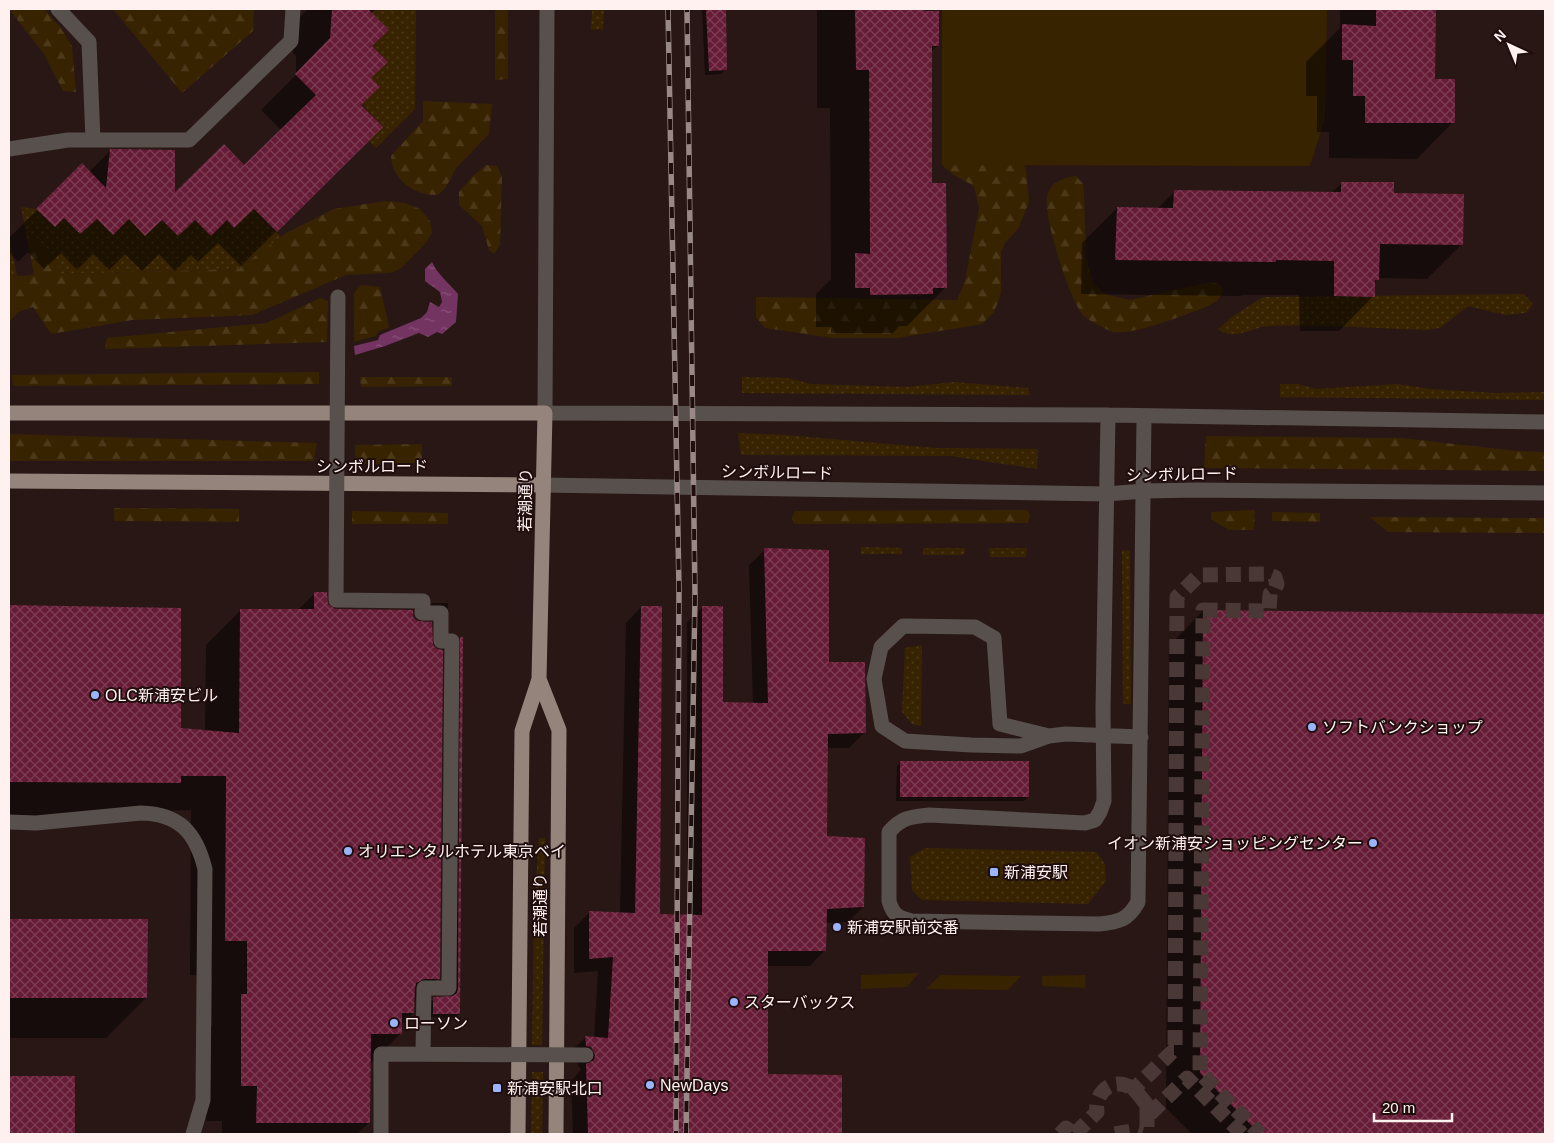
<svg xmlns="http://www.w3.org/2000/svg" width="1554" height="1143" font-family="Helvetica,'Noto Sans JP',sans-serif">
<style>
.grass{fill:url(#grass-dots)}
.forest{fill:url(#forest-firs)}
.green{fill:#382301}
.water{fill:url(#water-ripples)}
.shadow{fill:#0007}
.building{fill:url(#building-cross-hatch)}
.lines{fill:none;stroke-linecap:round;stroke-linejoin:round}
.minor-tunnel{stroke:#493836;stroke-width:15;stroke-dasharray:15 8;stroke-linecap:butt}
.minor{stroke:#58504c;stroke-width:15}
.major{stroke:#95847b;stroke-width:15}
.rail-casing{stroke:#988987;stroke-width:5.5}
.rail{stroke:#1f0e0d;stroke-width:4;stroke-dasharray:11;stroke-linecap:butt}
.minor-bridge{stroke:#58504c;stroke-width:15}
.poi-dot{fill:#9ab5fd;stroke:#1f0e0d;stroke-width:2}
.labels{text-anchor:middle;stroke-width:4;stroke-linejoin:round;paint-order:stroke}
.street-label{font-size:16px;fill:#fef1f0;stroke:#1f0e0d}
.poi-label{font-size:16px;fill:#fef1f0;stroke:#1f0e0d;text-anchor:start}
</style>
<defs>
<pattern id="grass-dots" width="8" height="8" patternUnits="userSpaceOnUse" patternTransform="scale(1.25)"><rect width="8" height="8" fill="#382301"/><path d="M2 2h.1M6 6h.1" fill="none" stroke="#4c391a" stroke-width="1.8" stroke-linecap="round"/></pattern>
<pattern id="forest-firs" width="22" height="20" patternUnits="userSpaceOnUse" patternTransform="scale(1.25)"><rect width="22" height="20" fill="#382301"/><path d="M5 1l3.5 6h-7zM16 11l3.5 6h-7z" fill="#4c391a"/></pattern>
<pattern id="water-ripples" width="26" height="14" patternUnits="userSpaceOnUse" patternTransform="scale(1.25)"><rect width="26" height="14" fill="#743462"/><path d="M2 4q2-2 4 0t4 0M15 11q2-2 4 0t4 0" fill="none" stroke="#895279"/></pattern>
<pattern id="building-cross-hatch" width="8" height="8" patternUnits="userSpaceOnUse" patternTransform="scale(1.25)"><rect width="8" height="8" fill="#661c36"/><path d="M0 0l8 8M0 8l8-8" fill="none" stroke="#7d3d53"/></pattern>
</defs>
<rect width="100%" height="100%" fill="#291715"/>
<!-- grass -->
<path class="grass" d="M377,9h39l-1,100 -39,39 -7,-7 13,-15 -20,-22 17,-17 -8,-9 17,-16 -16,-16 17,-16 -17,-17z
M592,9h12l-1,20 -12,1z
M21,207l15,2 18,18 10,-9 16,16 17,-15 16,16 16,-16 16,16 17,-15 16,16 17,-16 16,16 16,-16 7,7 19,-18 28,28 -43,32 -176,5 -15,-25 -10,-11 -9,5z
M9,234l8,42 -8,-1z
M1524,294l9,10 -7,9 -21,2 -37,-9 -28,22 -14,2c-52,-2 -105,-6 -157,-4 -17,1 -35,16 -51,3l14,-12 31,-20z
M742,377l46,1 23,6 96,3 47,-5 74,6 2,7 -288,-2z
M1280,384h18l18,5 81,-5 33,5 65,4 50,-1v8l-265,-3z
M738,433l47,2 150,13 103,1 -1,20 -86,-13 -210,-1z
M861,547l41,1v6h-41z
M923,548h42l-1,7h-41z
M989,548h38l-1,9h-36z
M1122,550l8,1 1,153h-8z
M922,645l-1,81 -9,-2 -10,-12 3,-64z
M539,838h6l-3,207h-10l2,-131z
M926,848l170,4 9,12 1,17 -18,23 -166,-4 -10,-10 -2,-33z
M532,1072h11l-1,62h-11z"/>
<!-- forest -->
<path class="forest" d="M9,9h35l16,18 12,19 4,46 -13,-1 -19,-37z
M113,9h141l-1,22 -71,62z
M495,9h13v70l-13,1z
M947,53l79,116 3,33 -11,27 -13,14 -4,9v41l-7,19 -12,12 -85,14h-64l-68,-10 -9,-11v-20l201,3 8,-19 14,-73 -5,-22 -20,-11 -11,-9 -1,-110z
M423,101l69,3 -3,30 -33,34 -10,19 -8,8c-23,1 -46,-15 -47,-39l32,-35z
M486,165l11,1 5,11 -2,68 -6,9 -5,-4 -7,-24 -23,-21v-13l13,-15z
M1076,176l7,8 1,11 2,63 7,25 12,11 25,6 80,-18 9,2 5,7 -7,10 -11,6c-22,8 -71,28 -92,25 -6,-1 -26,-12 -30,-16 -14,-13 -44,-108 -36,-123 5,-12 16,-15 28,-17z
M385,201l20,2 15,6 10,12 2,12 -7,11 -25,25 -10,4 -44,2 -94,40 -120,5 -81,14 -18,-27 -15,5 -9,10v-47l8,1 17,-1 -6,-32 9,-5 10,11 15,25 176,-5 48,-36 48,-24z
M361,285l19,2 9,40 -11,5 -2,4 -22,6v-49z
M320,298l8,3 -1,41 -222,7 2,-11 160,-15z
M319,372v12l-306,2 -1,-11z
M360,377h92v9l-91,1z
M9,434l308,9 -3,18h-305z
M1206,436l195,2 116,13 28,1v19l-341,-3z
M422,444v19l-67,1v-19z
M114,508l125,1v13l-125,-1z
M1028,510l2,6 -2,7 -233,1 -3,-6 3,-7z
M1255,510l-1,20h-25l-18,-11v-7z
M352,511l96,2v11h-96z
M1272,512l48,1v9l-48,-1z
M1370,517l175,1v15l-157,-1z"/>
<!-- green -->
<path class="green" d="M942,9h385l-2,109 -15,48 -368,-1z
M919,973l-12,14 -46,2v-14z
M940,975l81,1 -13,14 -82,-1z
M1086,975l-1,13 -43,-2v-10z"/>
<!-- water -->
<path class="water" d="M432,262c6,13 17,21 26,32l-2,28 -14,12 -5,-2 -9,5 -9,-4 -34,13 -30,9 -1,-9 24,-6 2,-5 41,-17 6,-6 3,-10 9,5 3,-5 -2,-10 -15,-11v-12z"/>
<!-- shadow -->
<path class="shadow" d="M308,9h67l-4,4 -1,66 -10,26 21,22 -140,139 -23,-23 -20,19 -7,-7 -16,16 -16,-17 -17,17 -17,-17 -16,16 -16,-16 -16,16 -16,-17 -17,16 -16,-17 -10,10 -9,-10v-14l73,-73 7,7 21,-21 64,44 70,-28 37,-37 -20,-20 35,-35v-19l-3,-3 1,-10 -10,-10z
M702,9h22l1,61 -4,4 -16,1z
M817,9h105v3l16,33 -7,7v133l15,102 -39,39h-8l-6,7h-62v-6h-15v-33l15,-15 -1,-171h-13z
M1340,9h95l-1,71 19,42 -36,37 -88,-1v-26h-12v-36h-11v-34l34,-34z
M1342,183l50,11 70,50 -35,35 -49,-1 -4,6 -1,12 -34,35h-39l-1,-36h-57l-2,1 -159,-2 1,-51 35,-35 40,1 17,-17 157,1z
M765,550l100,182 -16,16h-22l-1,90 37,69 -15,15 -23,1v27l-15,16h-44v109l75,59h-268l-2,-53 10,-11 -11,-18 16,-15 8,1 4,-67 -24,2v-45l16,-16 30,1 6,-290 15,-16 18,308 28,1v-294l16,-15 18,97h32l-4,-139z
M315,593l11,12 112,373 -25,25v10l-12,12 -1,9 -31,31v58l-12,11h-135v-13h-16l1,-90 5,-6v-49l-22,-1 1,-165 -182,7v-211l171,3v121l25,2 1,-87 35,-35h57z
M433,603h15v5l-4,4 -16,-4z
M1203,611l342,4v519h-353l-26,-26 3,-462z
M461,638l-2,375 -4,5 -26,-1v-14l5,-4 19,-1 2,-5 2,-351z
M901,762l127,35 -4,4h-128l1,-35z
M9,920h138l-1,78 -40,40h-97z
M9,1077l64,1v56h-64z
M1132,1133l5,1h-15z"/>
<!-- building -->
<path class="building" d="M332,9h36l21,21 -17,16 16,16 -17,16 9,9 -19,18 22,22 -106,105 -23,-23 -20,19 -7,-8 -16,16 -16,-16 -17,16 -16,-16 -17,16 -16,-17 -16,16 -16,-16 -17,15 -16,-16 -9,9 -19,-18 46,-46 24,25 4,-39 65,1v42l49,-48 20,21 72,-70 -21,-21 35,-36z
M706,9h20l1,61 -18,1z
M855,9h69v2h15v35h-7v137h14l1,105h-14v6l-63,1v-7h-15v-35l15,1 -1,-184h-13z
M1376,9h60l-1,70h20v44h-90v-27h-12v-36h-11v-36l34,2z
M1341,182h53v11l70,1 -1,51 -83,-1 -1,36h-4v17l-41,-1v-35l-58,-1v2l-161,-2 2,-53 56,1 1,-18 167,2z
M764,548l65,2v112h36l1,71 -38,1 -1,102 38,2 -1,69 -37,2 -1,42h-58v123l74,1v59h-254l-2,-70 8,-4 1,-5 -4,-8 -5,-1 -1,-10 23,2 5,-81 -24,2v-48l46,2 6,-307h21l-2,308 42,1v-309h21v96l45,1z
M314,592h13l1,12 7,5 78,1v7l4,4 15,1 1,23 4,4 6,1 -3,329h-16l-8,4 -1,5 -1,25h-12v21h-31l-1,89h-114l1,-37h-16v-92h6v-53h-22l1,-165h-45v7l-172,-1v-177l172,3v120l58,5 1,-124h74z
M1203,610l342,4v520h-285l-60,-61z
M460,637h3l-3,377h-27v-17l20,-1 4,-3 1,-5z
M900,761h129v36h-129z
M9,919h139l-1,79h-138z
M9,1076h66v58h-66z"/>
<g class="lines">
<!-- minor-tunnel -->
<path class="minor-tunnel" d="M1060,1134l6,-6 7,6
M1075,1134l22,-22c-3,-19 15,-35 33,-25 7,4 12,12 17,18v29
M1115,1134l17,-3 10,3
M1242,1134l-55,-56 -40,39v-12l-13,-16 38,-37h3l2,-455 22,-22 68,-1 8,3 2,7 -3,7 -4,3 -1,17 -66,-1 -3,463 60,61"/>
<!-- minor -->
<path class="minor" d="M58,9l31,33 4,98
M547,9l-2,404 563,2 437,7
M9,149l59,-9h121l102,-99 2,-32
M1108,415l-5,294 1,92 -4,11 -5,8 -10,3 -156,-8c-18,2 -27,2 -40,17v69c4,14 9,17 23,20l187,3c20,-2 29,-4 39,-22l6,-486
M542,485l564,9 38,-3 52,-1 349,3
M1049,736l-49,-12 -6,-86 -19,-11 -72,-1 -22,21 -7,32 8,47 23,15 66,4 50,1 28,-10 17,-2 75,3
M9,822l27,1 105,-10c39,1 55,20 64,56l-2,231 -10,34"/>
<!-- major -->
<path class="major" d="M9,413h536l-6,266 -17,52 -4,403
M9,481l533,4
M539,679l20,51 -3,404"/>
<defs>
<path id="rail" d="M668,9l11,579 -3,546
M686,1134l9,-539 -8,-586"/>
</defs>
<!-- rail casing -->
<use href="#rail" class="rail-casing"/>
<!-- rail -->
<use href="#rail" class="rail"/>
<!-- minor-bridge -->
<path class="minor-bridge" d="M338,297l-2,303 87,1 -1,12h19v28h11l-3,347h-25l-1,66
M381,1134v-80l205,1"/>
</g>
<!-- markers -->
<g class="poi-dot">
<circle cx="95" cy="695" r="5"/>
<circle cx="1312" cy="727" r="5"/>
<circle cx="1373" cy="843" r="5"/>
<circle cx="348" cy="851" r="5"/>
<rect x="989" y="867" width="10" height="10" rx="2.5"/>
<circle cx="837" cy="927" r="5"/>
<circle cx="734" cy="1002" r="5"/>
<circle cx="394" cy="1023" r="5"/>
<circle cx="650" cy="1085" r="5"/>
<rect x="492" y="1083" width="10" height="10" rx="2.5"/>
</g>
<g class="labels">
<!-- street labels -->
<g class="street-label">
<text x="372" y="472">シンボルロード</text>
<text transform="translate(777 472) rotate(1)" y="6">シンボルロード</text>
<text transform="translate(1182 474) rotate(-1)" y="6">シンボルロード</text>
<text transform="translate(525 500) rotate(-89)" y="6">若潮通り</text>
<text transform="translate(540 905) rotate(-90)" y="6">若潮通り</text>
</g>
<!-- poi labels -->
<g class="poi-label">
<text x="105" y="701">OLC新浦安ビル</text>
<text x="1322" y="733">ソフトバンクショップ</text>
<text x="1363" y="849" text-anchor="end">イオン新浦安ショッピングセンター</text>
<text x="358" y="857">オリエンタルホテル東京ベイ</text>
<text x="1004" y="878">新浦安駅</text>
<text x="847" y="933">新浦安駅前交番</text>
<text x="744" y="1008">スターバックス</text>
<text x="404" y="1029">ローソン</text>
<text x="660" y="1091">NewDays</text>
<text x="507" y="1094">新浦安駅北口</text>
</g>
</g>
<!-- border -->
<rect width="1554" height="1143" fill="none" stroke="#fef1f0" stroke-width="20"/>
<!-- north arrow -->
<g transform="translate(1509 45) rotate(316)" stroke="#1f0e0d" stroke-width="4" paint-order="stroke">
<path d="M0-4L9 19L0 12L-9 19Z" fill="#fef1f0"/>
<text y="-8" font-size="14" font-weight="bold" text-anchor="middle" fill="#fef1f0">N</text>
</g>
<!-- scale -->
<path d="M1374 1113v8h78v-8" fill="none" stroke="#fef1f0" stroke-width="2.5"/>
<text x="1382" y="1113" font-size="15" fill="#fef1f0" stroke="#1f0e0d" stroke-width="4" paint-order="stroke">20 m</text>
</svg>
